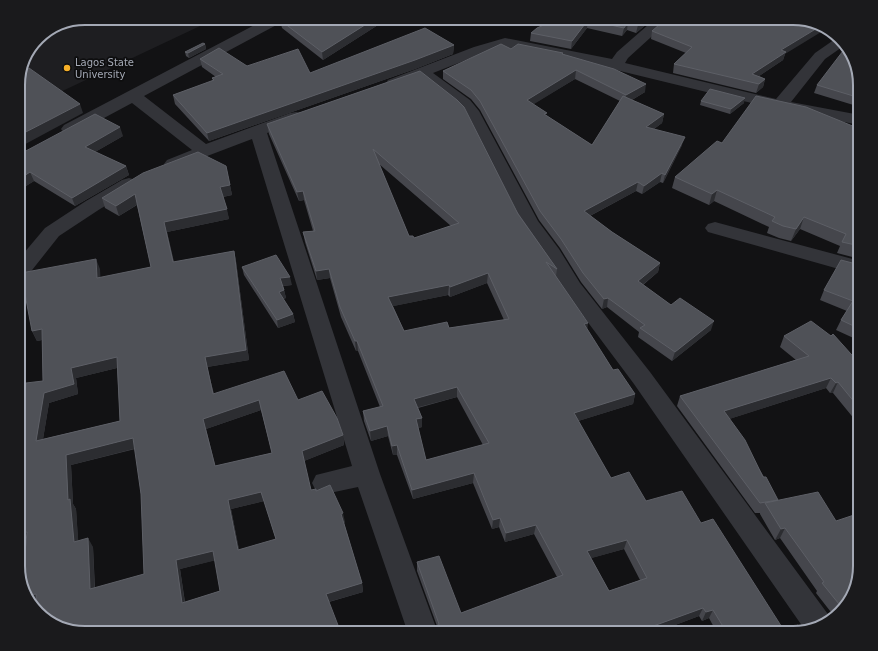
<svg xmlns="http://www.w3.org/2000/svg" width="878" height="651" font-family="'DejaVu Sans',sans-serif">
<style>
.built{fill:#1e1e21}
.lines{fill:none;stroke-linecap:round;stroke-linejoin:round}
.minor{fill:#333439;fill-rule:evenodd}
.wall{fill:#45464c;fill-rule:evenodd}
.shaded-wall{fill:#2c2d31}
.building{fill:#4f5157;stroke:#5d5f66;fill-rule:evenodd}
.poi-dot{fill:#f7b028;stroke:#0e0e0f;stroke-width:1.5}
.labels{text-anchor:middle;stroke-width:3.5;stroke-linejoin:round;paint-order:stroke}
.far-poi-label{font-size:10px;fill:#a4a9b5;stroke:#0e0e0f;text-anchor:start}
.rim{fill:none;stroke:#a4a9b5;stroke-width:2}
</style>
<rect width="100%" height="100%" fill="#121214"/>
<!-- built -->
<path class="built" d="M85,18h132l-199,94v-32l7,-25 16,-20z"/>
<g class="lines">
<!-- minor -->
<path class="minor" d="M268,18h18l-2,3 -140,75 62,48 84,-31 6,-1 6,1 2,4 -2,4 -35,12 113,341 58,159h-30l-50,-146 -33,7 -9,-3 -4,-8 4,-8 36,-9 -100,-327 -79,30 -6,-1 -3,-4 3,-4 25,-10 -60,-47 -56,30 -6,1 -6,-1 -3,-4 3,-4z
M656,18h16l-44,40 -3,5 151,36 39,-46 23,-16 7,8 -20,14 -34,43 69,13v10l-80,-15 -164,-40 -111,-22 -21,5 -51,20 37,27 9,11 59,110 21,28 21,34 70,89 180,245 1,2 -9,7 -17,4 -171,-246 -68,-91 -22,-35 -25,-35 -54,-107 -7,-8 -39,-29 -19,7 -6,2 -6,-2 -2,-3 2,-3 86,-33 31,-9 107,21 5,-7z
M129,178l7,2 2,4 -2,4 -36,21 -41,27 -34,43 -7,2v-21l27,-32 41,-27 36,-21z
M715,222l145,39v14l-152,-43 -3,-4 3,-4z"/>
</g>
<!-- wall -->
<path class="wall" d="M389,18l-66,42 -41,-32 -2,-8z
M509,18h145l-18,15 -9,-3 -5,6 -35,-8 -16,21 -41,-8 1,-8 12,-8z
M652,31l133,23 -2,6 -24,16 6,3 -2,8 -7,6 -83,-20 1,-9 12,-11 -35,-14z
M205,44l1,5 -17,9 -3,-2 -1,-4z
M454,45l-1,9 -38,15 -206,72 -34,-37 -2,-9 40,-14 -1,-3 4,-1 -14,-10 -2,-8 47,7 63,7z
M511,49l52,5 82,38 -13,8 32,14 -2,9 -8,6 28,16 -19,38 -3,-1 -18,12 -6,-3 -46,25 22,16 48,31 -2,9 -15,13 28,20 40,25 -39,31 -34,-24 1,-5 -32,-25 -5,2 -21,-27 -21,-34 -21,-28 -59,-110 -9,-11 -28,-20v-8zM575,79l45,22 -28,44 -45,-29 -14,-12z
M420,71l137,198 -1,7 31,54 26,40 22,24 -2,10 -55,17 33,57 35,23 55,22 84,109 8,1h-76l-8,-15 -7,3 -3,-5 -45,17h-223v-7h6l-20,-55v-9l44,51 96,-36 -23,-43 -29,8 -6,-15 -7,2 -19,-46 -60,16 -16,-44h-4l-5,-19 -17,5 -7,-20 -1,-10 17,-4 -22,-56h-2l-15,-34 -11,-39 -13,2 -12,-38 -2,-10 10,-1 -9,-31 -5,1 -30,-67 -2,-10zM379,164l72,62 -37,12 -5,-2zM487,283l17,37 -55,8 -45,3 -11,-25 55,-11 2,2zM457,397l26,48 -57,15 -8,-32 4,-1v-9l-4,-10zM624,549l16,31 -31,11 -18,-33z
M817,85h43v22l-46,-14z
M701,101l43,2 -14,11 -30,-9z
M860,129v130l-23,-6 3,-7 -40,-17 -9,12 -12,-3 -12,-5 2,-6 -55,-26 -5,4 -37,-17 3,-11 47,-34z
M123,136l-28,16 31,14 3,9 -54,31 -41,-25 -16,10v-38h4z
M226,166l6,29 -9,2 6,22 -62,13 7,30 60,-11 2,10 13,99 -42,7 7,27 84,6 45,35 1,10 -40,16 7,29 5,1 29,31 -1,1 18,60 1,9 -34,10 -292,2 -5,1 -7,-9 1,-56 -1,-28 18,-131 -1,-41 -5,1 -5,-10 68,-62v9l51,-11 -14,-62 -18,11 -14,-8 -3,-10zM117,368l3,53 -77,18 6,-36 29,-9 -2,-16zM261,410l11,43 -57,13 -9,-37zM135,449l6,45 3,80 -49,14 -2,-41 -15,-6 -2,-32 -3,-5 -2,-39zM264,501l12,39 -37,10 -8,-41zM215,560l5,31 -35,11 -5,-33z
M860,265v76l-24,-11 5,-10 6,-9 -27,-11 4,-10z
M242,267l50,18 -9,1 3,12 -3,1 10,15 2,8 -17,6 -34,-53z
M784,336l76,28 -5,10 5,-2v54l-27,-33h-3l-4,-5 -97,31 49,81 68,107 -12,9 -18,-23 1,-2 -37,-53 -5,2 -15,-26v-1h-5l-78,-107 3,-10 116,-36 -16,-13z"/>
<!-- shaded-wall -->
<path class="shaded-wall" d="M376,18h13l-66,42 -1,-8z
M646,18h8l-18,15 2,-8z
M588,20l-1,8 -16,21 1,-8z
M628,22l-1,8 -5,6 2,-8z
M819,27l7,2 -41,25 -2,6 -33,22 2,-8 29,-24z
M205,44l1,5 -17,9 -1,-5z
M454,45l-1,9 -38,15 -206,72 -2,-8z
M576,70l-1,9 -49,30 1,-9z
M765,79l-2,8 -7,6 3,-9z
M646,84l-1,8 -20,12 1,-9z
M745,98l-1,5 -14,11 1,-5z
M80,104l3,9 -65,35v-12z
M664,114l-2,9 -18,13 2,-9z
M120,127l3,9 -35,20 -3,-9z
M685,137l-3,8 -19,38 2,-8z
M126,166l3,9 -54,31 -3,-8z
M226,166l6,29 -10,2 -2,-10z
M30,172l4,9 -16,10v-11z
M662,173l-2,9 -18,12 2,-8z
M638,182l-2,9 -54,29 2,-9z
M717,190l-3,11 -5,4 3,-11z
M303,191l1,9 -5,1 -2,-9z
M135,194l3,10 -19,12 -3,-10z
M227,209l2,10 -62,13 9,40 -12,-50z
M804,217l-4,12 -9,12 5,-12z
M234,251l2,10 13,99 -42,7 9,37 -11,-47z
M96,259l4,10 1,19 -4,-10z
M660,263l-2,9 -22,18 2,-9z
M329,269l1,9 -13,2 -1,-9z
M488,273l-1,10 -37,14v-10z
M290,277l2,8 -11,1 -1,-8z
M449,285l-1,10 -59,12 -1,-10z
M284,290l2,8 -6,2 -1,-8z
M608,298l-1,9 -5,2 2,-10z
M293,314l2,8 -17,6 -1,-8z
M714,321l-3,9 -39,31 3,-9z
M588,323l-1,10 -3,-9z
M42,329l5,10 -10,2 -5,-10z
M355,341h2l1,10h-2z
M117,357l4,10 -45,11 2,16 -29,9 -8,48 -5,-10 8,-48 27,-25z
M831,378l-5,10 -106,34 4,-11z
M838,382l-5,11h-3l6,-10z
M457,387v10l-42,11 -1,-9z
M635,394l-2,10 -61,19 2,-10z
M259,400l2,10 -55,19 12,47 -3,-10 -12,-47z
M422,418v9l-6,2v-10z
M387,426l1,10 -17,5 -1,-10z
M343,435l1,10 -40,16 -2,-10z
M133,438l4,10 -66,17 2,39 3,5 3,42 -5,-9 -6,-42 -2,-45z
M397,445v10h-4l-1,-9z
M474,473l-1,10 -60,16 -1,-9z
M261,492l3,9 -33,8 10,50 -3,-9 -10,-50z
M343,513l2,9 -3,1 -1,-9z
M500,518l-1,9 -7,2 1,-9z
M536,525l-2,9 -29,8 1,-9z
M785,528l-5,10 -5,2 6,-11z
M27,532l1,11 -7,-10z
M88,538l5,9 2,51 -5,-9z
M627,540l-3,9 -39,11 2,-9z
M213,551l4,9 -37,9 6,42 -4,-8 -6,-43z
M362,583l1,9 -35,10 -2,-8z
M36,594l7,8 -11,3 -7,-9z
M703,608l-4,8 -45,17h-20z
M713,610l-4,8 -7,3 4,-9z
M432,628h2v5h-2z"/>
<!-- building -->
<path class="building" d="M287,18h89l-54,34 -42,-32z
M547,18h99l-8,7 -10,-3 -4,6 -36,-8 -16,21 -41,-8 6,-5 18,-8z
M667,18h126l26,9 -38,23 5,2 -34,22 13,5 -6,5 -85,-20 18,-17 -40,-16z
M425,28l29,17 -39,15 -208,73 -34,-38 41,-15 -2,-2 11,-4 -23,-15 19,-11 28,18 51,-17 12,24z
M203,43l2,1 -17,9 -3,-1z
M501,44l10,5 7,-5 45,9 -1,1 52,15 32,15 -20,11 -50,-25 -49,30 20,13 -3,1 48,31 31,-49 41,18 -18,13 39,10 -20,38 -3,-2 -18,13 -6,-4 -54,29 28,21 48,31 -22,18 33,24 9,-7 34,23 -39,31 -35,-24 5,-3 -37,-27 -4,1 -21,-26 -22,-34 -21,-28 -60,-110 -9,-11 -28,-19z
M846,47l7,8 7,30v13l-43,-13z
M29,68l51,36 -62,32v-56l3,-9z
M420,71l37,29 7,7 54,107 39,55 -11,-7 42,61 -4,1 29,46 5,-1 17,25 -61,19 37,65 18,-6 17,29 36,-10 19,32 12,-4 72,113 13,-7 3,6 -8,2h-66l-14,-23 -7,2 -3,-4 -69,25h-198l-2,-5h-2l-1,-2h7l1,-2 -22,-62 22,-6 22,57 102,-38 -27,-50 -30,8 -6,-15 -7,2 -19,-47 -62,17 -15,-45 -5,1 -5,-20 -17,5 -7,-20 20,-5 -26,-65h-2l-15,-34 -11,-38 -13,2 -13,-39 12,-1 -12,-40 -6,1 -30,-68zM373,149l86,74 -45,15 -1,-2h-4zM488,273l21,46 -60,9 -2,-6 -43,9 -16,-34 61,-12 1,2zM457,387l32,56 -63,17 -10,-41 6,-1 -8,-19zM627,540l20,38 -38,13 -22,-40z
M710,89l35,9 -14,11 -30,-8z
M756,96l50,11 54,22v117l-18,-4 4,-8 -42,-17 -8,12 -13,-3 -11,-5 3,-4 -58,-27 -5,4 -37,-17 42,-36 5,2z
M95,114l25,13 -35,20 41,19 -54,32 -42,-26 -12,8v-27h4z
M198,152l28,14 4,19 -10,2 7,22 -63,13 9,40 61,-11 12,99 -41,7 8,37 71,-23 14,29 24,-9 15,27 6,17 -41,16 9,39 5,-1v2l14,-6 13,28 -2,1 21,69 -36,11 15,39h-256l-41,-14 -7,-9 -1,-16 -11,2 -3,-11 5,-53 -6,1v-19l4,-2 -2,-108 3,-21 17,-2 -1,-52 -10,2 -11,-58 75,-14 1,19 54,-11 -16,-73 -19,12 -14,-8 41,-25zM117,357l3,64 -84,20 8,-48 30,-9 -3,-16zM259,400l13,53 -57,13 -12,-47zM133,438l8,56 3,80 -54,15 -2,-51 -14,4 -4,-43 -2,1 -2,-45zM261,492l15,47 -38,11 -10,-50zM213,551l7,40 -38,12 -6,-43z
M276,255l14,22 -10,1 4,12 -5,2 14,22 -16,6 -35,-53z
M841,260l19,5v64l-19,-9 12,-19 -29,-11z
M811,321l20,15 2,-2 27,30 -6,10 6,-2v37l-22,-27 -2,1 -5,-5 -107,33 21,29 18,37h3l12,23 -18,3 -80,-107 129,-40 -25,-20z
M818,492l18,29 24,-8v53l-14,41 -3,2 -21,-26 2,-1 -39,-54 -4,1 -16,-26z"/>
<!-- markers -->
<circle class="poi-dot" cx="67" cy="68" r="4"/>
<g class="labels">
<!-- far-poi labels -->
<g class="far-poi-label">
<text x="75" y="66">Lagos State<tspan x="75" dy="12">University</tspan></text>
</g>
</g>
<!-- crop -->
<path d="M0 0H878V651H0ZM85 25H793A60 60 0 0 1 853 85V566A60 60 0 0 1 793 626H85A60 60 0 0 1 25 566V85A60 60 0 0 1 85 25Z" fill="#1a1a1c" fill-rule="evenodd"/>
<path class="rim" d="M85 25H793A60 60 0 0 1 853 85V566A60 60 0 0 1 793 626H85A60 60 0 0 1 25 566V85A60 60 0 0 1 85 25Z"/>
</svg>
